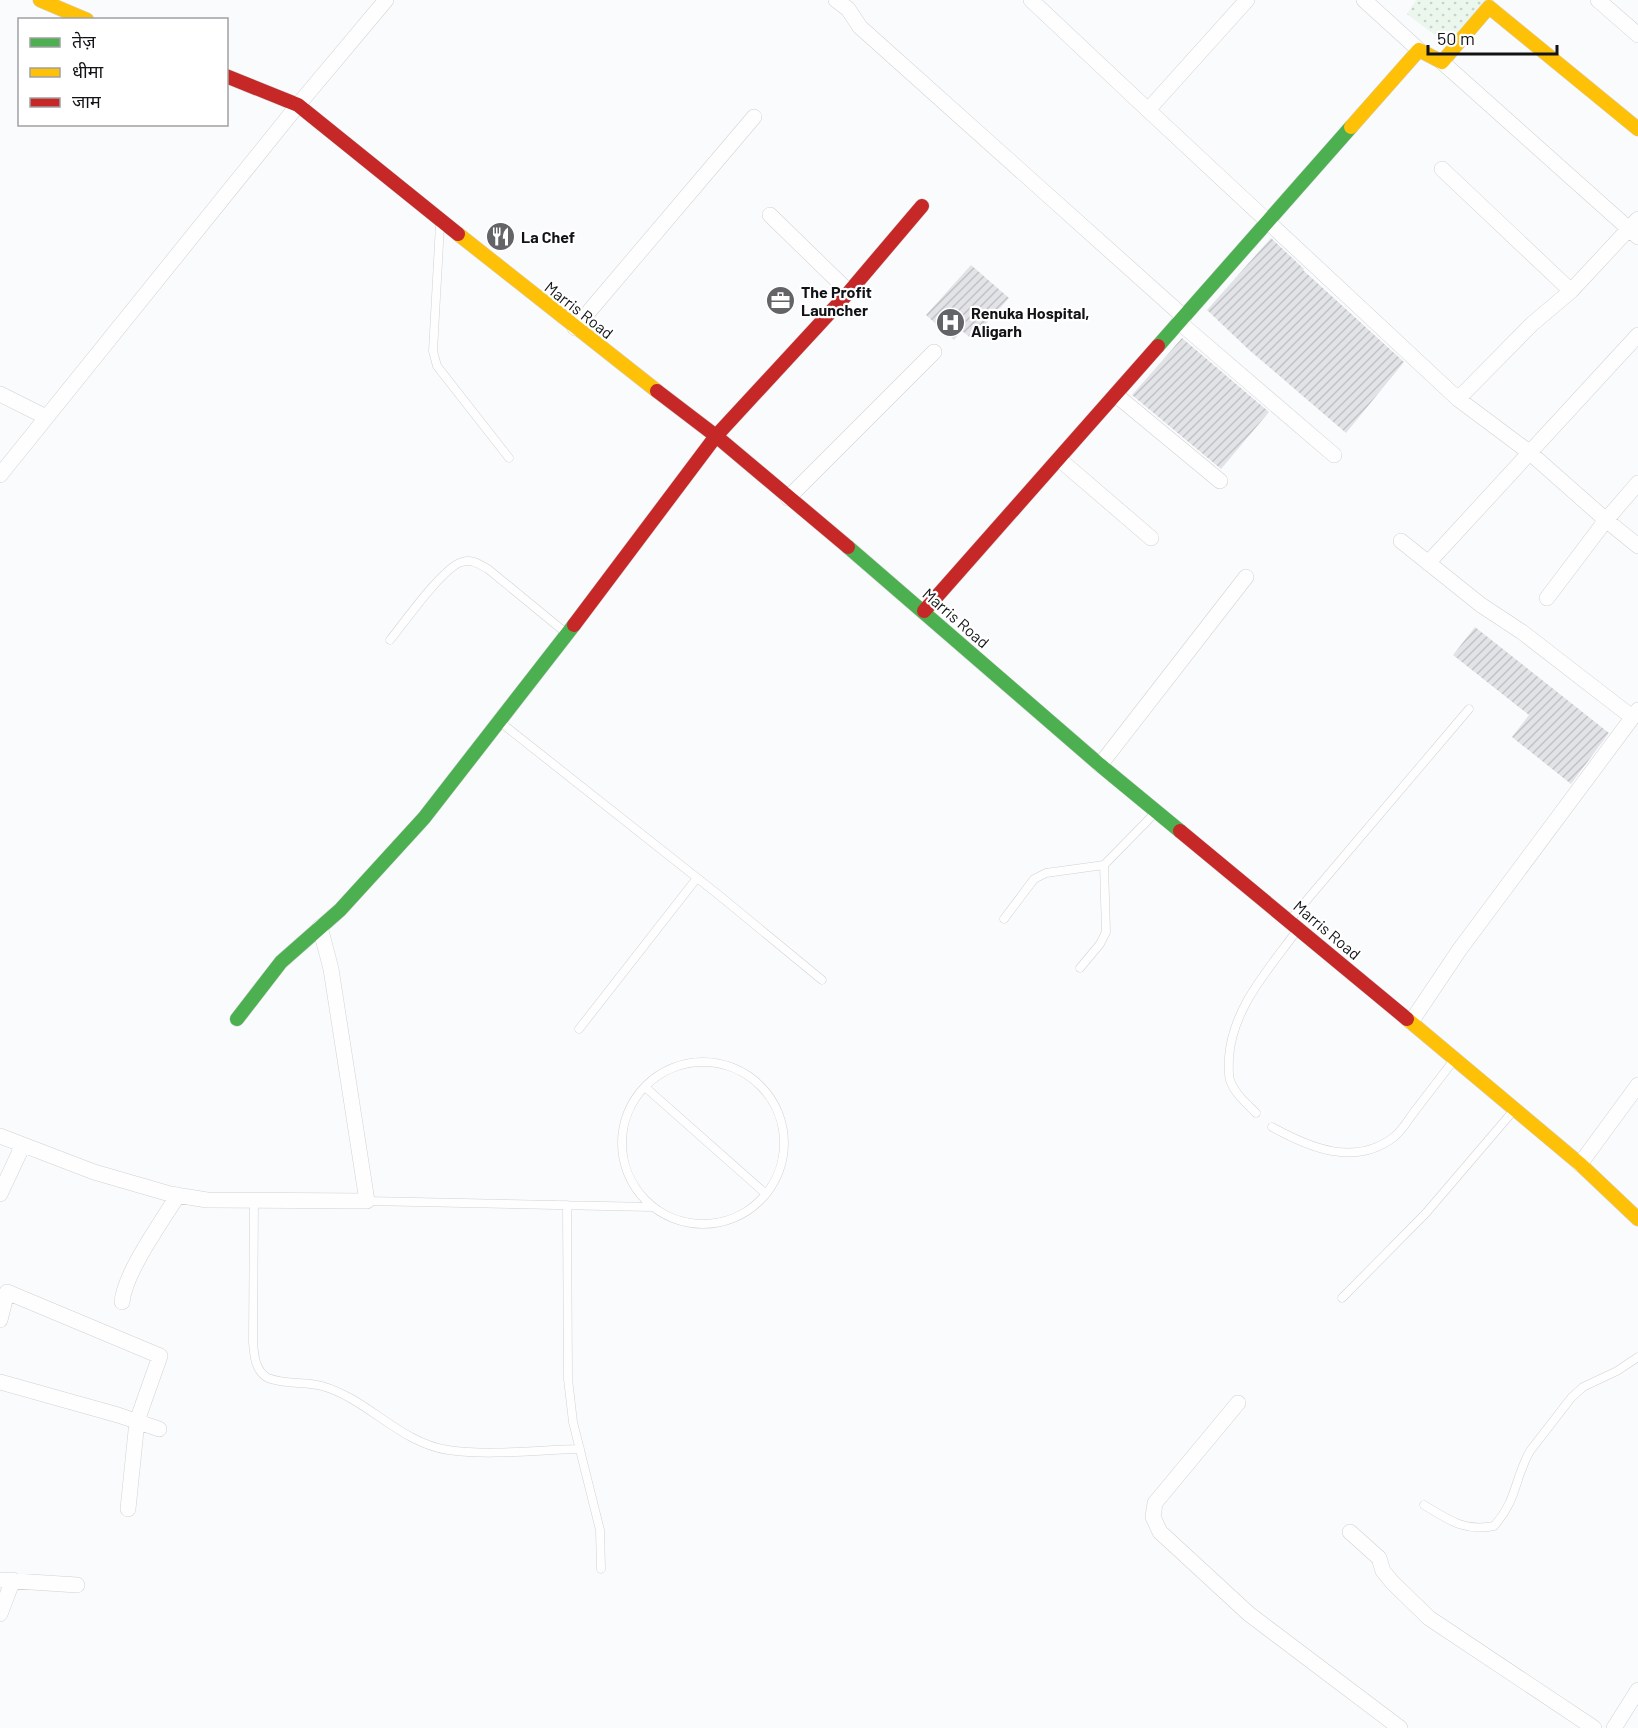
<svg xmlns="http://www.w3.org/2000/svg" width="1638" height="1728" font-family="Barlow,'Noto Sans Devanagari',sans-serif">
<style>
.grass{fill:url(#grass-dots)}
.building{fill:url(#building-hatch)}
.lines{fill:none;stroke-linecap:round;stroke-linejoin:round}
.lane-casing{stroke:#d1d2d4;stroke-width:9}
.street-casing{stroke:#d1d2d4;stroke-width:16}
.fast-casing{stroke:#d1d2d4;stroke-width:15}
.slow-casing{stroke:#d1d2d4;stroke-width:15}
.jam-casing{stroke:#d1d2d4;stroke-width:15}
.lane{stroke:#fefeff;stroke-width:8}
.street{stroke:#fefeff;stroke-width:15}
.fast{stroke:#4caf50;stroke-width:14}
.slow{stroke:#ffc107;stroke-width:14}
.jam{stroke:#c62828;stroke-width:14}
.labels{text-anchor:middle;stroke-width:4.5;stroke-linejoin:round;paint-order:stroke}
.poi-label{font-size:16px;font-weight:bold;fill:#121316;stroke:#fff;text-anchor:start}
.street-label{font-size:16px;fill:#121316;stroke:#fff}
</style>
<defs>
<pattern id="grass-dots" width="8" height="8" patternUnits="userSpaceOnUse" patternTransform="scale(1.5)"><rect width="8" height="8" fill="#ebf6ec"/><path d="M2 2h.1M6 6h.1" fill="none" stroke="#c8d2ca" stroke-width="1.8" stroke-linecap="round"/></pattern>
<pattern id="building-hatch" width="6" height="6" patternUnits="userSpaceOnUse" patternTransform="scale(1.5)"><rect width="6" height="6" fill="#e2e3e6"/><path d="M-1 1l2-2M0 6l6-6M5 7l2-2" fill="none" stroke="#c1c2c5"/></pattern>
</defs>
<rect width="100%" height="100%" fill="#fafbfd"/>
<!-- grass -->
<path class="grass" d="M1416,0h79l-47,45 -41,-31z"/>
<!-- building -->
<path class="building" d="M1271,238l33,31 -1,1 101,92 -58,71 -98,-84 -41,-39z
M971,265l38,33 -37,41 -10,-8 -8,9 -28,-25z
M1182,338l87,74 -48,57 -89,-74z
M1475,627l134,106 -38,51 -59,-47 17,-22 -76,-60z"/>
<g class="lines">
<defs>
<path id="lane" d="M440,225l-7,126 4,15 72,92
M390,640c14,-17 53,-73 72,-78 10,-3 17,2 26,7l78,64
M500,722l220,174 102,84
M1004,919l30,-40 12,-6 58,-8 51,-52
M1289,921l180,-212
M1080,968l20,-24 6,-12 -2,-67
M579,1029l118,-151
M622 1143a81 81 0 1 1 162 0a81 81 0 1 1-162 0Z
M645,1087l121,107
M1256,1113c-9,-9 -22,-20 -26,-33 -2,-6 -1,-16 -1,-23 4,-50 40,-88 69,-128
M1272,1127c38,21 83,40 122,10 8,-6 14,-17 20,-25 14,-18 27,-35 40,-52
M254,1201l-1,141c1,13 2,29 15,36 17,7 38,3 54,8 46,13 78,57 126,64 43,6 88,0 132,-1
M367,1201l285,6
M567,1205l1,174 5,43 27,108 1,39
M1342,1298l84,-85 88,-103
M1424,1505c25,15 40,27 70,21 24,-27 20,-47 36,-75l41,-53 12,-11 34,-16 21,-14"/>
<path id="street" d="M836,0l12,9 12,18 324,290
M1031,0l117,110
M1247,0l-99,110 310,289 74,-75 39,-33
M1364,0l55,50
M1598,0l40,35
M1442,62l196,175
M1442,169l129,122 67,-72
M770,215l79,77
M1179,322l155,133
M575,328l179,-211
M0,394l46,23
M1116,395l104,86
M1458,399l71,53 77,68 32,26
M1059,459l92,79
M0,475l298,-370 88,-105
M788,498l146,-146
M1401,541l80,64 41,27 110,85
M1428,563l210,-228
M1547,598l59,-78 32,-37
M1100,765l146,-188
M1411,1022l49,-73 178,-239
M0,1136l94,36 76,22 37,6 160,1 -36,-232 -11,-42
M1580,1164l58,-79
M0,1194l23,-49
M122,1302c3,-30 39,-79 56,-107
M0,1320l7,-28 153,64 -23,65 -9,88
M0,1382l118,33 41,14
M1238,1403l-83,100 -2,14 7,15 89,82 151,114
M1350,1532l29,26 4,13 9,11 37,36 165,110
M0,1580l77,5
M0,1614l13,-34
M1614,1728l24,-38"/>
<path id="fast" d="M1158,346l193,-219
M848,547l252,218 80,66
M237,1019l44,-57 59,-52 84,-92 150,-193"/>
<path id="slow" d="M40,0l47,20
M1351,127l68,-77 23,12 47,-55 149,122
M458,234l199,157
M1407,1019l173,145 58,55"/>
<path id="jam" d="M226,76l72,29 160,129
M657,391l59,45 132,111
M924,611l234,-265
M574,625l142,-189 133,-144 73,-86
M1180,831l227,188"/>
</defs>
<!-- lane casing -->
<use href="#lane" class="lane-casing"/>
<!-- street casing -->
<use href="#street" class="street-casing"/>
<!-- fast casing -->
<use href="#fast" class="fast-casing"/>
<!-- slow casing -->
<use href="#slow" class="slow-casing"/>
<!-- jam casing -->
<use href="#jam" class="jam-casing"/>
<!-- lane -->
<use href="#lane" class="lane"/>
<!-- street -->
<use href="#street" class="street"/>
<!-- fast -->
<use href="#fast" class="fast"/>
<!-- slow -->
<use href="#slow" class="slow"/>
<!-- jam -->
<use href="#jam" class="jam"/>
</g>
<!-- icons -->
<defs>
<symbol id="restaurant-disc" viewBox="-11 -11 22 22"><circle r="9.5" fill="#636467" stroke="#fff"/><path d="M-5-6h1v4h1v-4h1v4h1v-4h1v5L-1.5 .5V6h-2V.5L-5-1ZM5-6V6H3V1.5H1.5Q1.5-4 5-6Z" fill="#fff"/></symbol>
<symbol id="office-disc" viewBox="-11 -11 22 22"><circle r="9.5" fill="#636467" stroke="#fff"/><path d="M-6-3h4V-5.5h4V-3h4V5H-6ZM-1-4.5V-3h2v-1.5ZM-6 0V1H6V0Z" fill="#fff"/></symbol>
<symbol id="hospital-disc" viewBox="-11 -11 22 22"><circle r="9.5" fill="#636467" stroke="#fff"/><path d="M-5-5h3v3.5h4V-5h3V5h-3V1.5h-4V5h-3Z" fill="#fff"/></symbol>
</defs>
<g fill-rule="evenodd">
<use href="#restaurant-disc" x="484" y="220" width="33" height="33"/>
<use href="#office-disc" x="764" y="284" width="33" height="33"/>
<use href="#hospital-disc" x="934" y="306" width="33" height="33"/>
</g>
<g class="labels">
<!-- poi labels -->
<g class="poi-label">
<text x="521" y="243">La Chef</text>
<text x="801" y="298">The Profit<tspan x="801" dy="18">Launcher</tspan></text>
<text x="971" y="319">Renuka Hospital,<tspan x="971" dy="18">Aligarh</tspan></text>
</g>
<!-- street labels -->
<g class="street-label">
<text transform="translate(579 310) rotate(38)" y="6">Marris Road</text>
<text transform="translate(956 618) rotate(41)" y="6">Marris Road</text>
<text transform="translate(1327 930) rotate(40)" y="6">Marris Road</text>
</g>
</g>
<!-- legend -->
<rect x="18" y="18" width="210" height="108" fill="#ffffff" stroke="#a0a1a2" stroke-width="1.5"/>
<rect x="30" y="38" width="30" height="9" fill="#4caf50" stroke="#a0a1a2" stroke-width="1.5"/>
<text x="72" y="48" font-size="18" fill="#121316">तेज़</text>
<rect x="30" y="68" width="30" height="9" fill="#ffc107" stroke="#a0a1a2" stroke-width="1.5"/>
<text x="72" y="78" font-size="18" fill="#121316">धीमा</text>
<rect x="30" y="98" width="30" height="9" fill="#c62828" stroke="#a0a1a2" stroke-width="1.5"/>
<text x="72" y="108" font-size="18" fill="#121316">जाम</text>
<!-- scale -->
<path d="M1428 45v9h129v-9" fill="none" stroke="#121316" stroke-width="3"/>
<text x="1437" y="45" font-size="18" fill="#121316" stroke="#ffffff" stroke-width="4.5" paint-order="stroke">50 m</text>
</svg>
